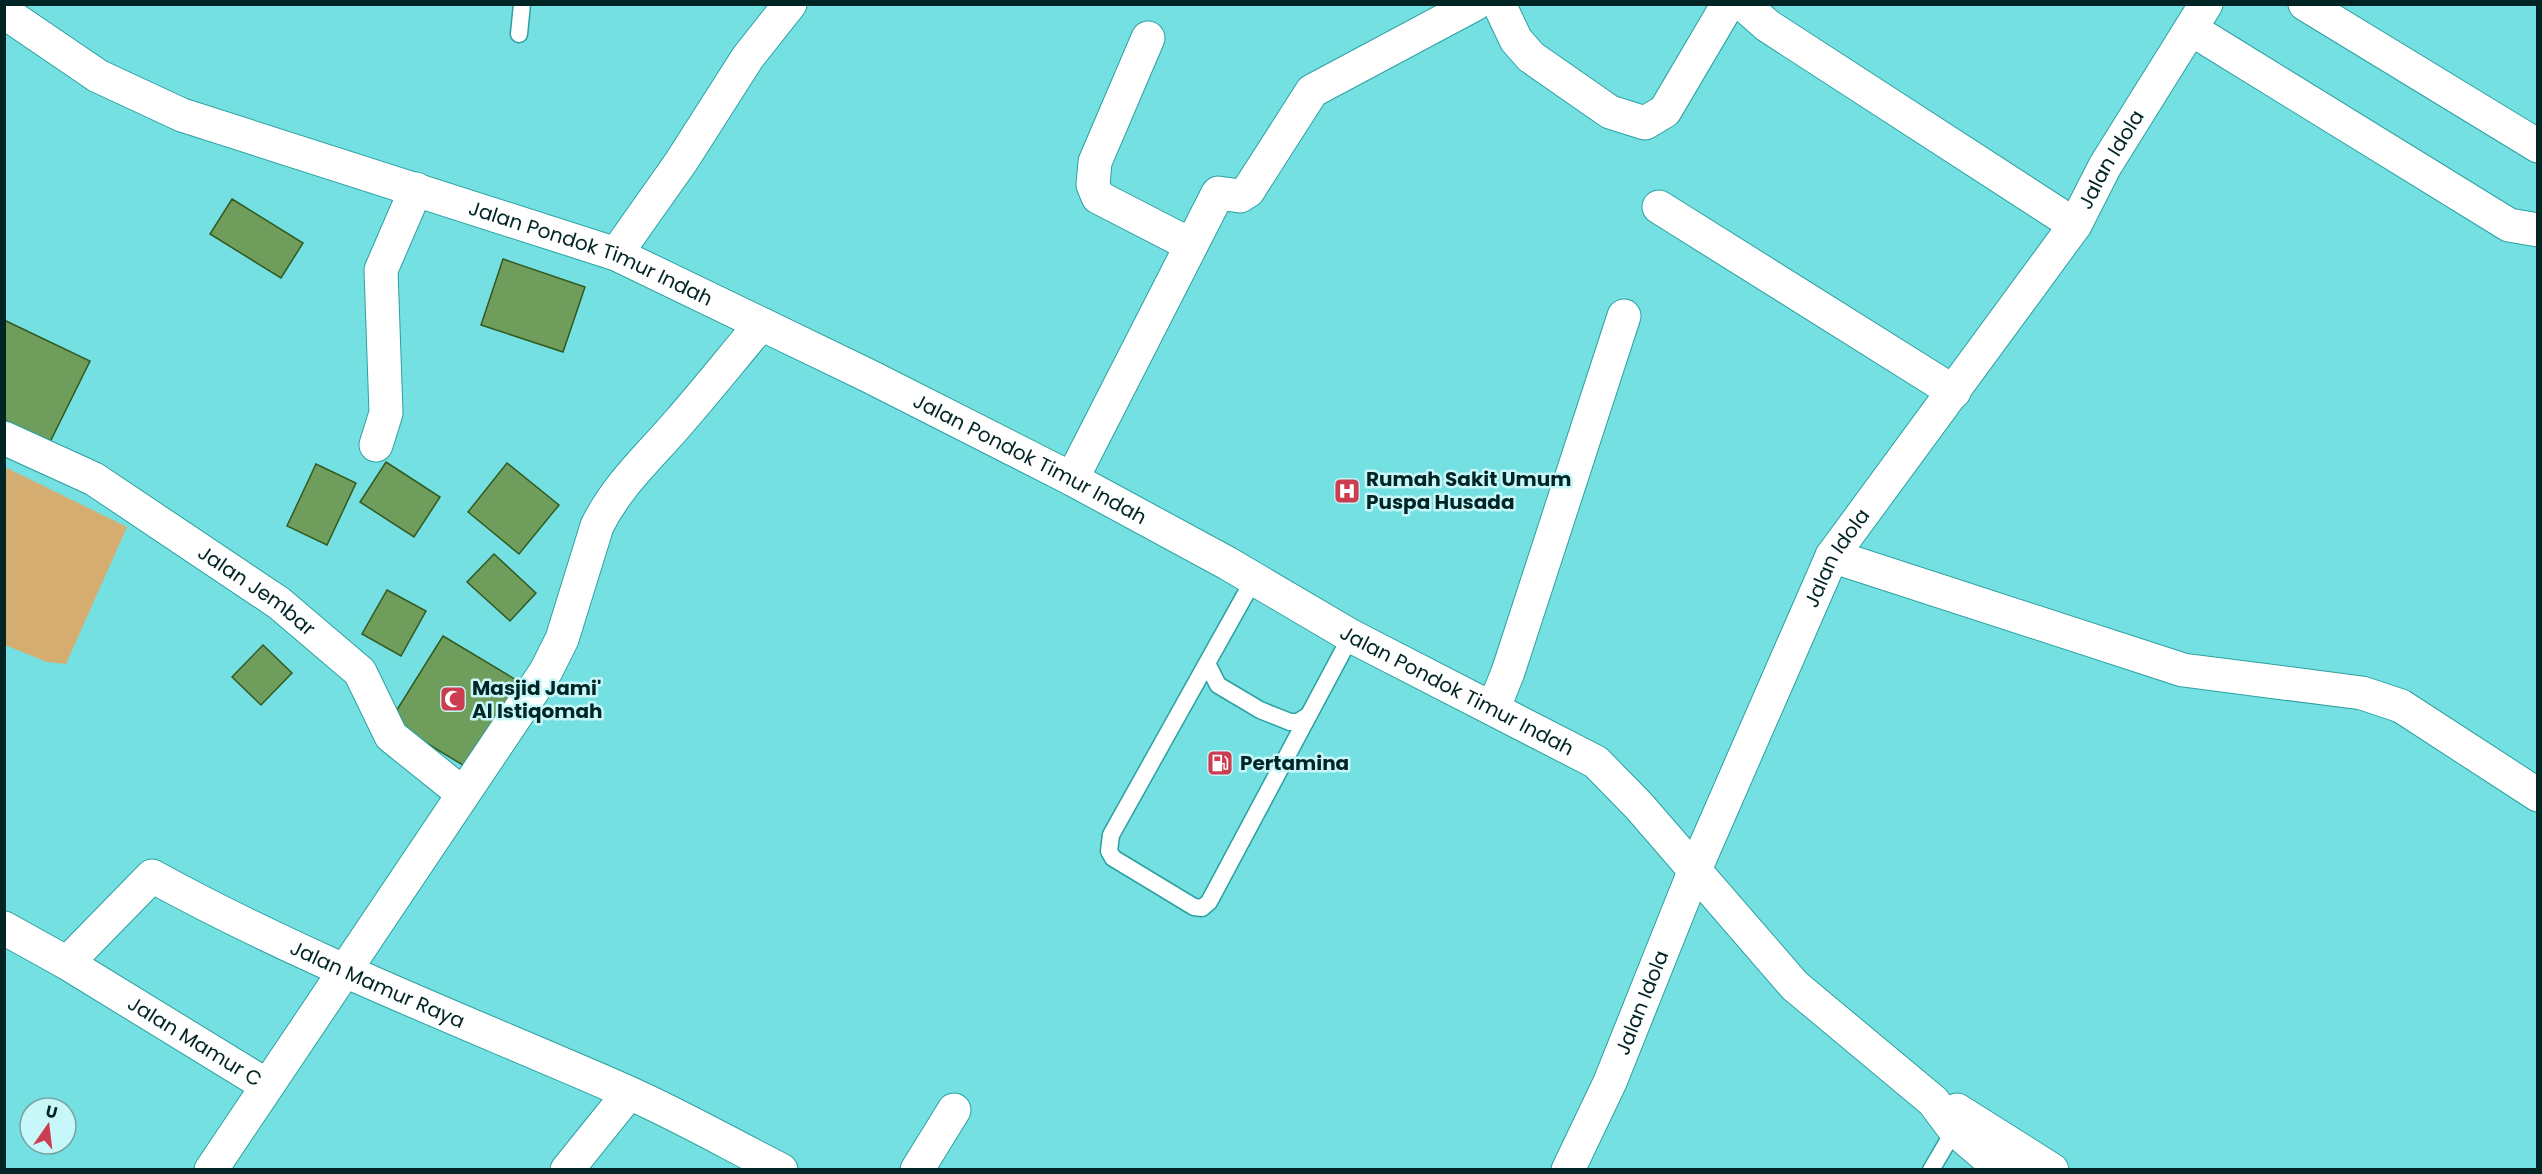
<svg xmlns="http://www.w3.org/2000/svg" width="2542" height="1174" font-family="Poppins,sans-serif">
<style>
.green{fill:#d5ad70}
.building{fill:#6e9d5c;stroke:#325a20;stroke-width:1.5}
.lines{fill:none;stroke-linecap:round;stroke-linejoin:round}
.service-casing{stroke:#2ca0a2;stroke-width:19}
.minor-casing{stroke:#2ca0a2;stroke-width:35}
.secondary-casing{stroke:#2ca0a2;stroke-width:35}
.service{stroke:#fff;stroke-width:16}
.minor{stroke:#fff;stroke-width:33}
.secondary{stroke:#fff;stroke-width:33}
.labels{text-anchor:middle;stroke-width:5;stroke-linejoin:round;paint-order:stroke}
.street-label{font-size:20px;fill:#012425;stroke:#c7f7f8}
.poi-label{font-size:20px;font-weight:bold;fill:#012425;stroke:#c7f7f8;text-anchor:start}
</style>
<rect width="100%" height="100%" fill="#75e0e2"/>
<!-- green -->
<path class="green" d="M5,467l122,60 -61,137 -19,-2 -42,-17z"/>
<!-- building -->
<path class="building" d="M232,199l71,44 -22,35 -71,-44z
M503,259l82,28 -22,65 -82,-27z
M4,320l86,41 -40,81 -46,-22z
M386,462l54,35 -26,40 -54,-35z
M507,463l52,42 -40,49 -51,-42z
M316,464l40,19 -29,62 -40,-19z
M494,554l42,39 -26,28 -43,-39z
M387,590l39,21 -25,45 -39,-22z
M443,636l80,48 -52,86 -81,-49z
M263,645l29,28 -31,32 -29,-28z"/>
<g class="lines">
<defs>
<path id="service" d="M519,34l3,-30
M1254,579l-143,256 -2,16 4,7 81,49 8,1 7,-6 142,-266
M1207,663l11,22 42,25 30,12h8l11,-7
M1931,1170l27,-46"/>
<g id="minor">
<path d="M1499,4l17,36 15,17 79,55 35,11 20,-12 63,-107"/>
<path d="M1743,4l25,22 307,199"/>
<path d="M2305,4l233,142"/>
<path d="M2191,29l318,196 29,5"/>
<path d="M1148,38l-53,124 -2,23 5,12 93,48"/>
<path d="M1659,207l295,185"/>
<path d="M616,254l65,-92 67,-105 42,-53"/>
<path id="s1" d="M4,438l90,41 185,124 81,69 31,64 71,57"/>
<path d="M376,445l10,-32 -5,-143 35,-81"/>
<path d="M1072,479l146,-286 22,3 8,-5 64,-100 163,-87"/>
<path d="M1832,556l351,114 179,23 39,13 137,89"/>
<path d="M1494,707l14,-35 116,-356"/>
<path id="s2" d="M4,928l63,35 85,-87c153,84 315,146 475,216 52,23 103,52 154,78"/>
<path id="s3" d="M67,963l199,122"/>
<path d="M211,1170l335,-499 16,-32 35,-113c20,-41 53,-70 82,-104 28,-32 55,-66 82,-98"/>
<path d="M567,1170l62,-77"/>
<path d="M917,1170l37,-60"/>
<path id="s4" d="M1568,1170l42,-88 84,-210 138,-316 243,-331 30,-59 101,-162"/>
</g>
<g id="secondary">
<path id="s5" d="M4,12l94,64 84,39 434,139 253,122 203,103 155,84 124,73 245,126 43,44 156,180 138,115 21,28 48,41"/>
<path d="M1957,1110l95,60"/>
</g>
</defs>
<!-- service casing -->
<use href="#service" class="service-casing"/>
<!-- minor casing -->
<use href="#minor" class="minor-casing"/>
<!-- secondary casing -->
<use href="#secondary" class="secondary-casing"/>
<!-- service -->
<use href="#service" class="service"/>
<!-- minor -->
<use href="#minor" class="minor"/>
<!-- secondary -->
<use href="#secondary" class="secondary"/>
</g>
<!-- icons -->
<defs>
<symbol id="hospital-square" viewBox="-11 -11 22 22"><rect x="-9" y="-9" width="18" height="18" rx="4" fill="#cd3d51" stroke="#c7f7f8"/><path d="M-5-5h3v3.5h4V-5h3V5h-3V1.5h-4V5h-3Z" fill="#fff"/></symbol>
<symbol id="mosque-square" viewBox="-11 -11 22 22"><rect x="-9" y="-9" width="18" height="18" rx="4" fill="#cd3d51" stroke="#c7f7f8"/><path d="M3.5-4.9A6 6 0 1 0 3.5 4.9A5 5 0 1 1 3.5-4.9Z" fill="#fff"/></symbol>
<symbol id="fuel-square" viewBox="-11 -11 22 22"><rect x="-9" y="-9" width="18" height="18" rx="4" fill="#cd3d51" stroke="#c7f7f8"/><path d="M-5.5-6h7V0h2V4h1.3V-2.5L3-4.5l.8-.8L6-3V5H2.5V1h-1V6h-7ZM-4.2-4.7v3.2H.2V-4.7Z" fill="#fff"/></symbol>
</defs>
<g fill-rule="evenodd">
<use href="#hospital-square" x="1332" y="476" width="30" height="30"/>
<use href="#mosque-square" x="438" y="684" width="30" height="30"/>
<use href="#fuel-square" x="1205" y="748" width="30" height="30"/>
</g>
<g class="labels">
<!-- street labels -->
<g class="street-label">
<text dy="7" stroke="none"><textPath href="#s4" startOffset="1154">Jalan Idola</textPath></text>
<text dy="7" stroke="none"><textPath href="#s5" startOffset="638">Jalan Pondok Timur Indah</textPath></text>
<text dy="7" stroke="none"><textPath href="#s5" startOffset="1124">Jalan Pondok Timur Indah</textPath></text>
<text dy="7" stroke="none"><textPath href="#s4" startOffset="669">Jalan Idola</textPath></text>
<text dy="7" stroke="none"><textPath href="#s1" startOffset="296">Jalan Jembar</textPath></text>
<text dy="7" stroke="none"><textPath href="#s5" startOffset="1610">Jalan Pondok Timur Indah</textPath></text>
<text dy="7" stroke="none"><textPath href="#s2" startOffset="444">Jalan Mamur Raya</textPath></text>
<text dy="7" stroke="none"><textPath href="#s4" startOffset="183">Jalan Idola</textPath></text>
<text dy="7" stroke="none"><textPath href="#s3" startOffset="150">Jalan Mamur C</textPath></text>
</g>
<!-- poi labels -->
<g class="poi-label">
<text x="1366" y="486">Rumah Sakit Umum<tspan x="1366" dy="23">Puspa Husada</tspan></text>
<text x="472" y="695">Masjid Jami'<tspan x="472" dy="23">Al Istiqomah</tspan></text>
<text x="1240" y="770">Pertamina</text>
</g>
</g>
<!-- border -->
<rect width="2542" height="1174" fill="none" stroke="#012425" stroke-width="12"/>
<!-- north arrow -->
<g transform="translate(48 1126) rotate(14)"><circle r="28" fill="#c7f7f8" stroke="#78a3a4" stroke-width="1.5"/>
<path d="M0-4.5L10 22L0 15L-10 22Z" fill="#cd3d51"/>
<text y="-9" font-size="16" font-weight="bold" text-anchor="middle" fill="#012425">U</text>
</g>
</svg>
